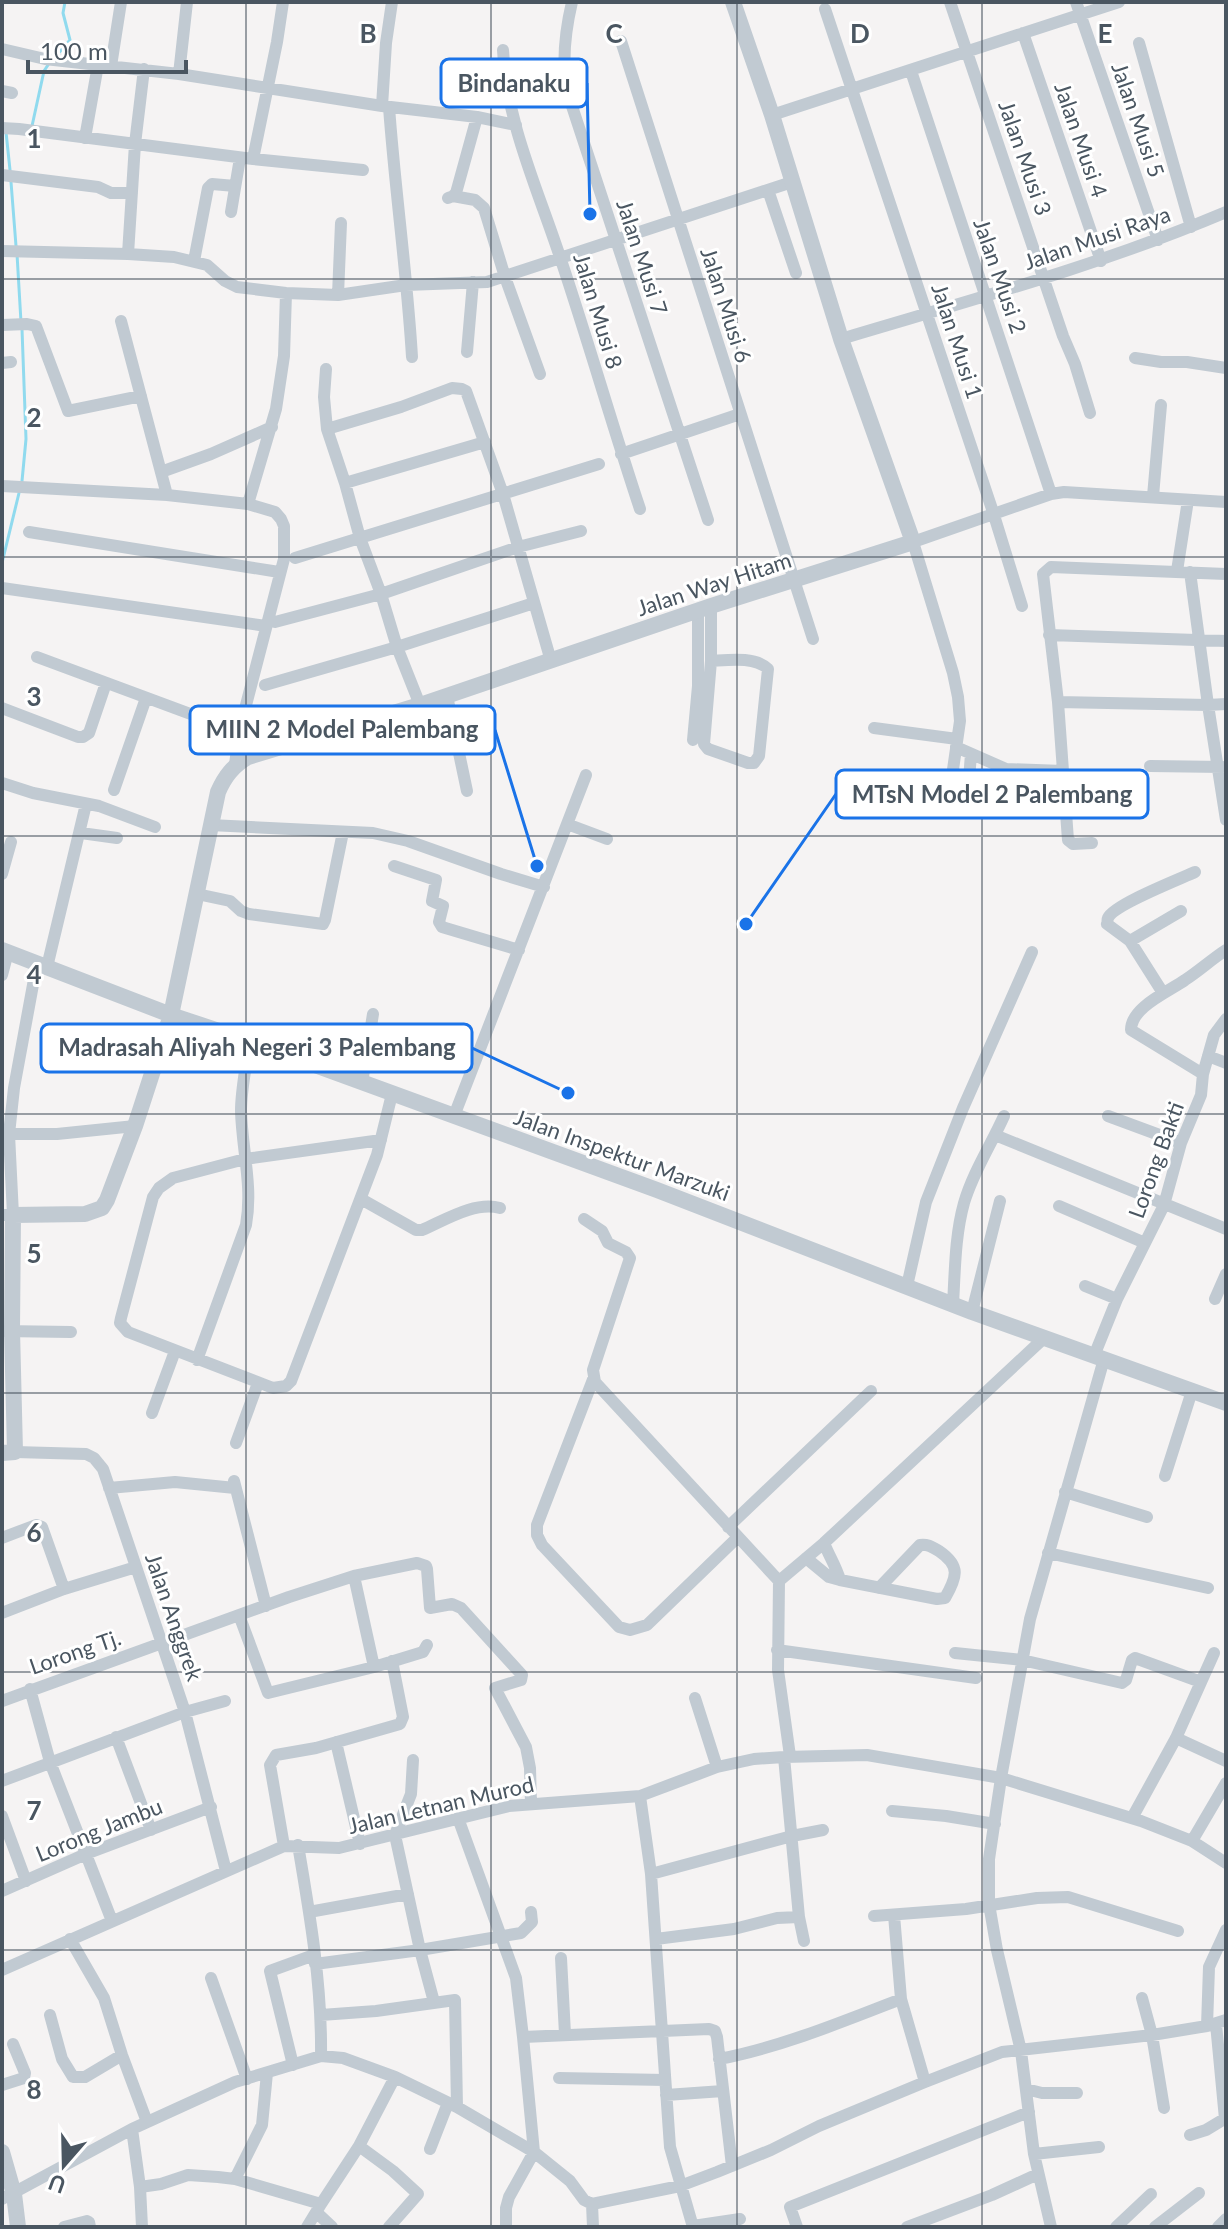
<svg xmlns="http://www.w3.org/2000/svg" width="1228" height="2229" font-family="Lato,sans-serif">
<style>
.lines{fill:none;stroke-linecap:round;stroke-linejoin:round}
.stream{stroke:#90daee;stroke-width:3}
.minor{stroke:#c1cad2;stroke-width:12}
.tertiary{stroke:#c1cad2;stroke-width:16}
.grid{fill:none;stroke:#4a5661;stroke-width:2;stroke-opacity:0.55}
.labels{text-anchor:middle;stroke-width:6;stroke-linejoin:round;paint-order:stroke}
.street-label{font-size:22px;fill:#4a5661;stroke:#fff}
.grid-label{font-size:26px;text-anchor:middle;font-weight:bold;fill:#4a5661;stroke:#fff;stroke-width:6;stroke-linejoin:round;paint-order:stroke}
.leader{fill:none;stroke:#1a73e8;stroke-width:3}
.callout-dot{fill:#1a73e8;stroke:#fff;stroke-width:3}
.callout{fill:#fff;stroke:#1a73e8;stroke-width:3}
.callout-label{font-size:24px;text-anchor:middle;font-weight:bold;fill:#4a5661}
</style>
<rect width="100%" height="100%" fill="#f5f3f3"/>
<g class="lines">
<!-- stream -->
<path class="stream" d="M56,56l14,-16 -7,-27 2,-11
M32,126l12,-55 4,-6
M8,132h-2l4,38
M11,182l5,64
M17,254l4,68
M22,329l4,110 -4,42
M2,563l17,-70"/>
<!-- minor -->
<path class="minor" d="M572,2c-7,30 -11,62 -4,92l140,426
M950,2l113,334 12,28 15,49
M1076,2l82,238
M825,9l168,503 29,94
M1023,33l78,228
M621,41l192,598
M1139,43l52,184
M2,49l43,10 134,15 203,32 95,11 39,8
M503,50c3,71 35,140 57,207 28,83 52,168 80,252
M111,66l10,-64
M911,71l140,423
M179,74l8,-72
M2,91l10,2
M382,106l4,-63 6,-41
M389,107c6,83 18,166 23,250
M772,115l347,-113
M2,128l17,1 234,30 110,11
M85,138l13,-73
M253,159l24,-117 6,-40
M2,175l96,12 13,6h21
M768,190l28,83
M453,196l22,4 9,8 21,69 35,97
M448,198l5,-2 3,-3 21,-76
M231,212l9,-54
M2,251l126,3 46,3 33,8 18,16 12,6 49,6 52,2 68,-10 81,-3 305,-100
M128,254l7,-110 9,-75
M194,261l14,-73 4,-4 23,2
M338,295l3,-72
M121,321l46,174
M2,325l25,-1 9,2 32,85 73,-15
M841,339c130,-39 260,-74 385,-127
M467,352l6,-70
M1135,358l26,4h26l39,6
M2,363l9,-1
M326,369l-2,28 3,32 18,54 15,55 21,56 16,53 23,58
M327,429l74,-22 51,-19 10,1 4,2 37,103 48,167
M621,454l119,-40
M161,472l50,-18 61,-27
M345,483l140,-41
M2,486l165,9 81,9 27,8 6,7 3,7v33l-45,173 -4,33
M1153,496l8,-91
M248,504l28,-95 8,-53 2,-63
M29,532l250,40
M295,558l304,-94
M1177,571l11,-71
M2,588l264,38
M275,622l106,-28 137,-47 63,-16
M1049,635l177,6
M37,657l202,75
M711,661c17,-1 44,-5 57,8l-9,87 -5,7h-6l-40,-14 -4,-5 7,-83v-55
M265,685l132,-38 137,-44
M447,696l20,95
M1058,702l150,3 -18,-133
M1226,704l-18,1 18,115
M2,708l76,29h5l6,-4 17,-50
M874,728l83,11
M693,740l5,-54v-75
M956,747l50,22 57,2
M1150,766l73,1
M2,783l31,10 66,13 56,21
M114,790l32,-92
M968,792l3,-38
M948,804l12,-83 -2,-24 -5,-24 -40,-131 138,-48 13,-2 162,10
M567,824l40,15
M210,825l163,8 35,8 93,33 43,13
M81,833l36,5
M1092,843l-19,1 -5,-4 -10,-138 -15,-128 8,-7 175,7
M394,866l42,14 -4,21 11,5 -4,16 3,5 77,23
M2,874l9,-32
M197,894l33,7 11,10 8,3 74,10 2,-4 18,-88
M1130,941l51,-30
M47,967l39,-163
M2,975l6,-23
M1163,993l-33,-52 -23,-17c1,-2 0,-4 1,-6 5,-13 72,-39 87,-46
M1208,1056l18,7
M1203,1074l-72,-44c0,-23 37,-38 54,-50 14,-9 27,-21 41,-30
M362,1083l11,-69
M454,1116l132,-341
M1108,1116l73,27
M9,1134h48l78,-8
M995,1135l231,94
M381,1140l-136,19 -72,19 -14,10 -6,9 -32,121 -1,5 8,9 145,56 13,-2 5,-5 86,-226 15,-61
M361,1199l55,31h6c23,-10 53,-29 78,-22
M1059,1206l86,37
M2,1215h11l-4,-81 5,-46 23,-125
M584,1219l18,12 6,12 18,9 4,6 -37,112 2,12 184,199
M907,1286l19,-84 37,-94 69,-156
M1085,1286l32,13
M1215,1299l11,-25
M953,1304c2,-33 2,-69 11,-101 9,-31 27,-58 40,-87
M972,1312l28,-111
M2,1331l69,1
M1094,1356l23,-57 47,-94 17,-62 20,-48 2,-21 11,-39 12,-16
M197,1360l49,-135c7,-38 -4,-76 -5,-114 0,-23 6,-47 8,-70
M594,1377l-57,148v10l5,10 77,82 11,3 17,-5 91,-88
M152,1413l23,-62
M236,1443l22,-60
M15,1452l71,2 8,4 9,11 82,243 41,159
M1165,1476l27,-85
M234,1481l32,125
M109,1488l66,-6 60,6
M1065,1492l82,25
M728,1527l143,-136
M2,1538l34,-13 6,2 22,62
M824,1543c5,13 12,23 16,37l97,19 8,-1c12,-21 16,-32 -6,-47 -7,-4 -11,-7 -19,-6l-41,43
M1048,1553l160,35
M806,1558l23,19 11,3
M354,1576l20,91
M2,1613l62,-24 72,-22
M239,1615l29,78 106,-26 49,-15 4,-7
M777,1650l199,28
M955,1653l67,7 100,23 4,-3 6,-20 3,-2 66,24
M30,1689l20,73 62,159
M695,1698l22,69
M2,1701l287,-104 65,-21 63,-13 9,3 1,3 3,39 22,-4 9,4 61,67 -1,5 -26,8 31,59 4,21 1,36
M116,1737l35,93
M1176,1738l50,23
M336,1742l24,102
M790,1756l-12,-86 1,-89 45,-38 220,-205
M784,1757l15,160
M413,1760l-2,34 -16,41 25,115 14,52
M2,1781l183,-69 40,-11
M640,1796l11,78 19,273 23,80
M892,1811l54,5 49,8
M2,1816l24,65
M458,1818l58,160 7,59
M1132,1818l44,-80 38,-85
M1192,1841l34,-58
M298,1845c12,70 24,140 23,211
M284,1846l-14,-81 6,-10 40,-7 84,-24 3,-7 -11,-56
M651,1874l141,-38 31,-6
M2,1891l84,-37 125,-47
M309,1912l99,-18
M894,1915l7,84 24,83
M874,1916l92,-7 71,-11 31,-1 110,34
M70,1939l34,59 18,57 25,67
M656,1939l78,-10 43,-11 22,-1 5,24
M561,1958l4,76
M315,1964l105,-14 101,-17 11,-11 -1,-10
M2,1970l282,-124 55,2 170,-42 131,-10 77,-29 37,-8 30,-2 83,-2 134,23 140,43 51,20 34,22
M211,1978l36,101
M1142,1998l10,37 12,73
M50,2015l12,44 11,18h12l37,-22
M321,2015l55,-4 79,-11 2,107
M1216,2024l9,95
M1207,2026l2,-59 17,-37
M719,2059c62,-12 123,-37 182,-60
M293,2065l-23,-94 44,-16
M559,2078l106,2
M2,2085l22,-7 1,-5 -12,-29
M1026,2089l16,4h35
M666,2095l57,-4
M132,2129l8,58 2,40
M1190,2135l16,-5 20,-12
M359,2146l34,25 25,23 -29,33
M430,2149l18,-46
M1034,2154l65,-7
M235,2179l27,-54 5,-52
M140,2187l21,-3 27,-9 30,2 17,2 86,25 38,-58 36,-69
M2,2199l130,-70 103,-47 86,-26 22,2 52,19 62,30 77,45 36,29 14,19 8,4 88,-18 37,-14 54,-22 48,-24 106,-44 77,-30 150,-17 55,-9 19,-6
M592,2204l1,23
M316,2212l16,15
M693,2226l47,-7
M64,2227l23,-6 2,1 1,5
M307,2227l14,-23
M506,2227v-19l3,-11 25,-45 -11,-115 186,-8 6,2 2,6 15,129
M797,2227l-7,-20 239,-95
M907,2227l85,-32 46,-21
M1051,2227l-17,-73 -13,-103 -24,-101 -8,-46v-45l12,-81 29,-159 74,-260
M1116,2227l35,-33
M1155,2227l44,-34
M1218,2227l8,-8"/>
<!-- tertiary -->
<path class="tertiary" d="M2,950l169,65 78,26 408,149 315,122 254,91
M2,1453l13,-1 -3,-122 1,-115 72,-1 17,-6 5,-8 28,-74 36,-111 47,-223c7,-16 15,-26 30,-35l172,-52 291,-99 202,-64 -72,-203 -69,-224 -39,-113
M2,2152l12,42 4,33"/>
</g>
<!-- grid -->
<path class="grid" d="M246,2v2225M491,2v2225M737,2v2225M982,2v2225M2,279h1224M2,557h1224M2,836h1224M2,1114h1224M2,1393h1224M2,1672h1224M2,1950h1224"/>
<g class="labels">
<!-- street labels -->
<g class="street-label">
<text transform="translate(1138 120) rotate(71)" y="8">Jalan Musi 5</text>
<text transform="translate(1081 140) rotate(71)" y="8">Jalan Musi 4</text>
<text transform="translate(1025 158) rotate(71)" y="8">Jalan Musi 3</text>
<text transform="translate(1097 238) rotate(-19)" y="8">Jalan Musi Raya</text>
<text transform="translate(642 257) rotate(72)" y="8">Jalan Musi 7</text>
<text transform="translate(1000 276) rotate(71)" y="8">Jalan Musi 2</text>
<text transform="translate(726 305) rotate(72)" y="8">Jalan Musi 6</text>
<text transform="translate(598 311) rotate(73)" y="8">Jalan Musi 8</text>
<text transform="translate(957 341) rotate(72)" y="8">Jalan Musi 1</text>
<text transform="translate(714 584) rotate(-18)" y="8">Jalan Way Hitam</text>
<text transform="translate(622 1155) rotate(20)" y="8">Jalan Inspektur Marzuki</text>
<text transform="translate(1156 1160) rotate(-70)" y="8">Lorong Bakti</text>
<text transform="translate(174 1617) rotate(71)" y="8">Jalan Anggrek</text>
<text transform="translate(75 1652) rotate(-19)" y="8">Lorong Tj.</text>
<text transform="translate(441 1805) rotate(-13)" y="8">Jalan Letnan Murod</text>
<text transform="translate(99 1830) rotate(-22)" y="8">Lorong Jambu</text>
</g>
</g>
<g class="grid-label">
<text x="368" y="43">B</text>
<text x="614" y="43">C</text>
<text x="860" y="43">D</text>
<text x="1105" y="43">E</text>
<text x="34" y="148">1</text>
<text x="34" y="427">2</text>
<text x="34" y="706">3</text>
<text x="34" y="984">4</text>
<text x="34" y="1263">5</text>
<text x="34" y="1542">6</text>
<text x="34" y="1820">7</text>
<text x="34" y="2099">8</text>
</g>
<!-- callouts -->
<path class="leader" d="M590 214L587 83M537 866L495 730M746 924L836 794M568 1093L472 1048"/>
<g class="callout-dot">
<circle cx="590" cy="214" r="8"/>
<circle cx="537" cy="866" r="8"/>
<circle cx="746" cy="924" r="8"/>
<circle cx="568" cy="1093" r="8"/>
</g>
<g class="callout">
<rect x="441" y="59" width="146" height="48" rx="8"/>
<rect x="190" y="706" width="305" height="48" rx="8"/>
<rect x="836" y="770" width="312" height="48" rx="8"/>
<rect x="41" y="1024" width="431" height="48" rx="8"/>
</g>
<g class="callout-label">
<text x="514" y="92">Bindanaku</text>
<text x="342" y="738">MIIN 2 Model Palembang</text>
<text x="992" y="803">MTsN Model 2 Palembang</text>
<text x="257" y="1056">Madrasah Aliyah Negeri 3 Palembang</text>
</g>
<!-- border -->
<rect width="1228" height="2229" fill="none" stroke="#4a5661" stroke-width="8"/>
<!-- north arrow -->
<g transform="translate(64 2165) rotate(200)" stroke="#ffffff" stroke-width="6" paint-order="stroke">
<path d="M0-6L14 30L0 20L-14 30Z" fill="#4a5661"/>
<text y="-12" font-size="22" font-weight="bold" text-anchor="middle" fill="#4a5661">U</text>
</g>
<!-- scale -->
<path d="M28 60v12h158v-12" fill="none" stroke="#4a5661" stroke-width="4"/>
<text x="40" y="60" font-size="24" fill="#4a5661" stroke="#ffffff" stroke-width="6" paint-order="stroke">100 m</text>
</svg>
